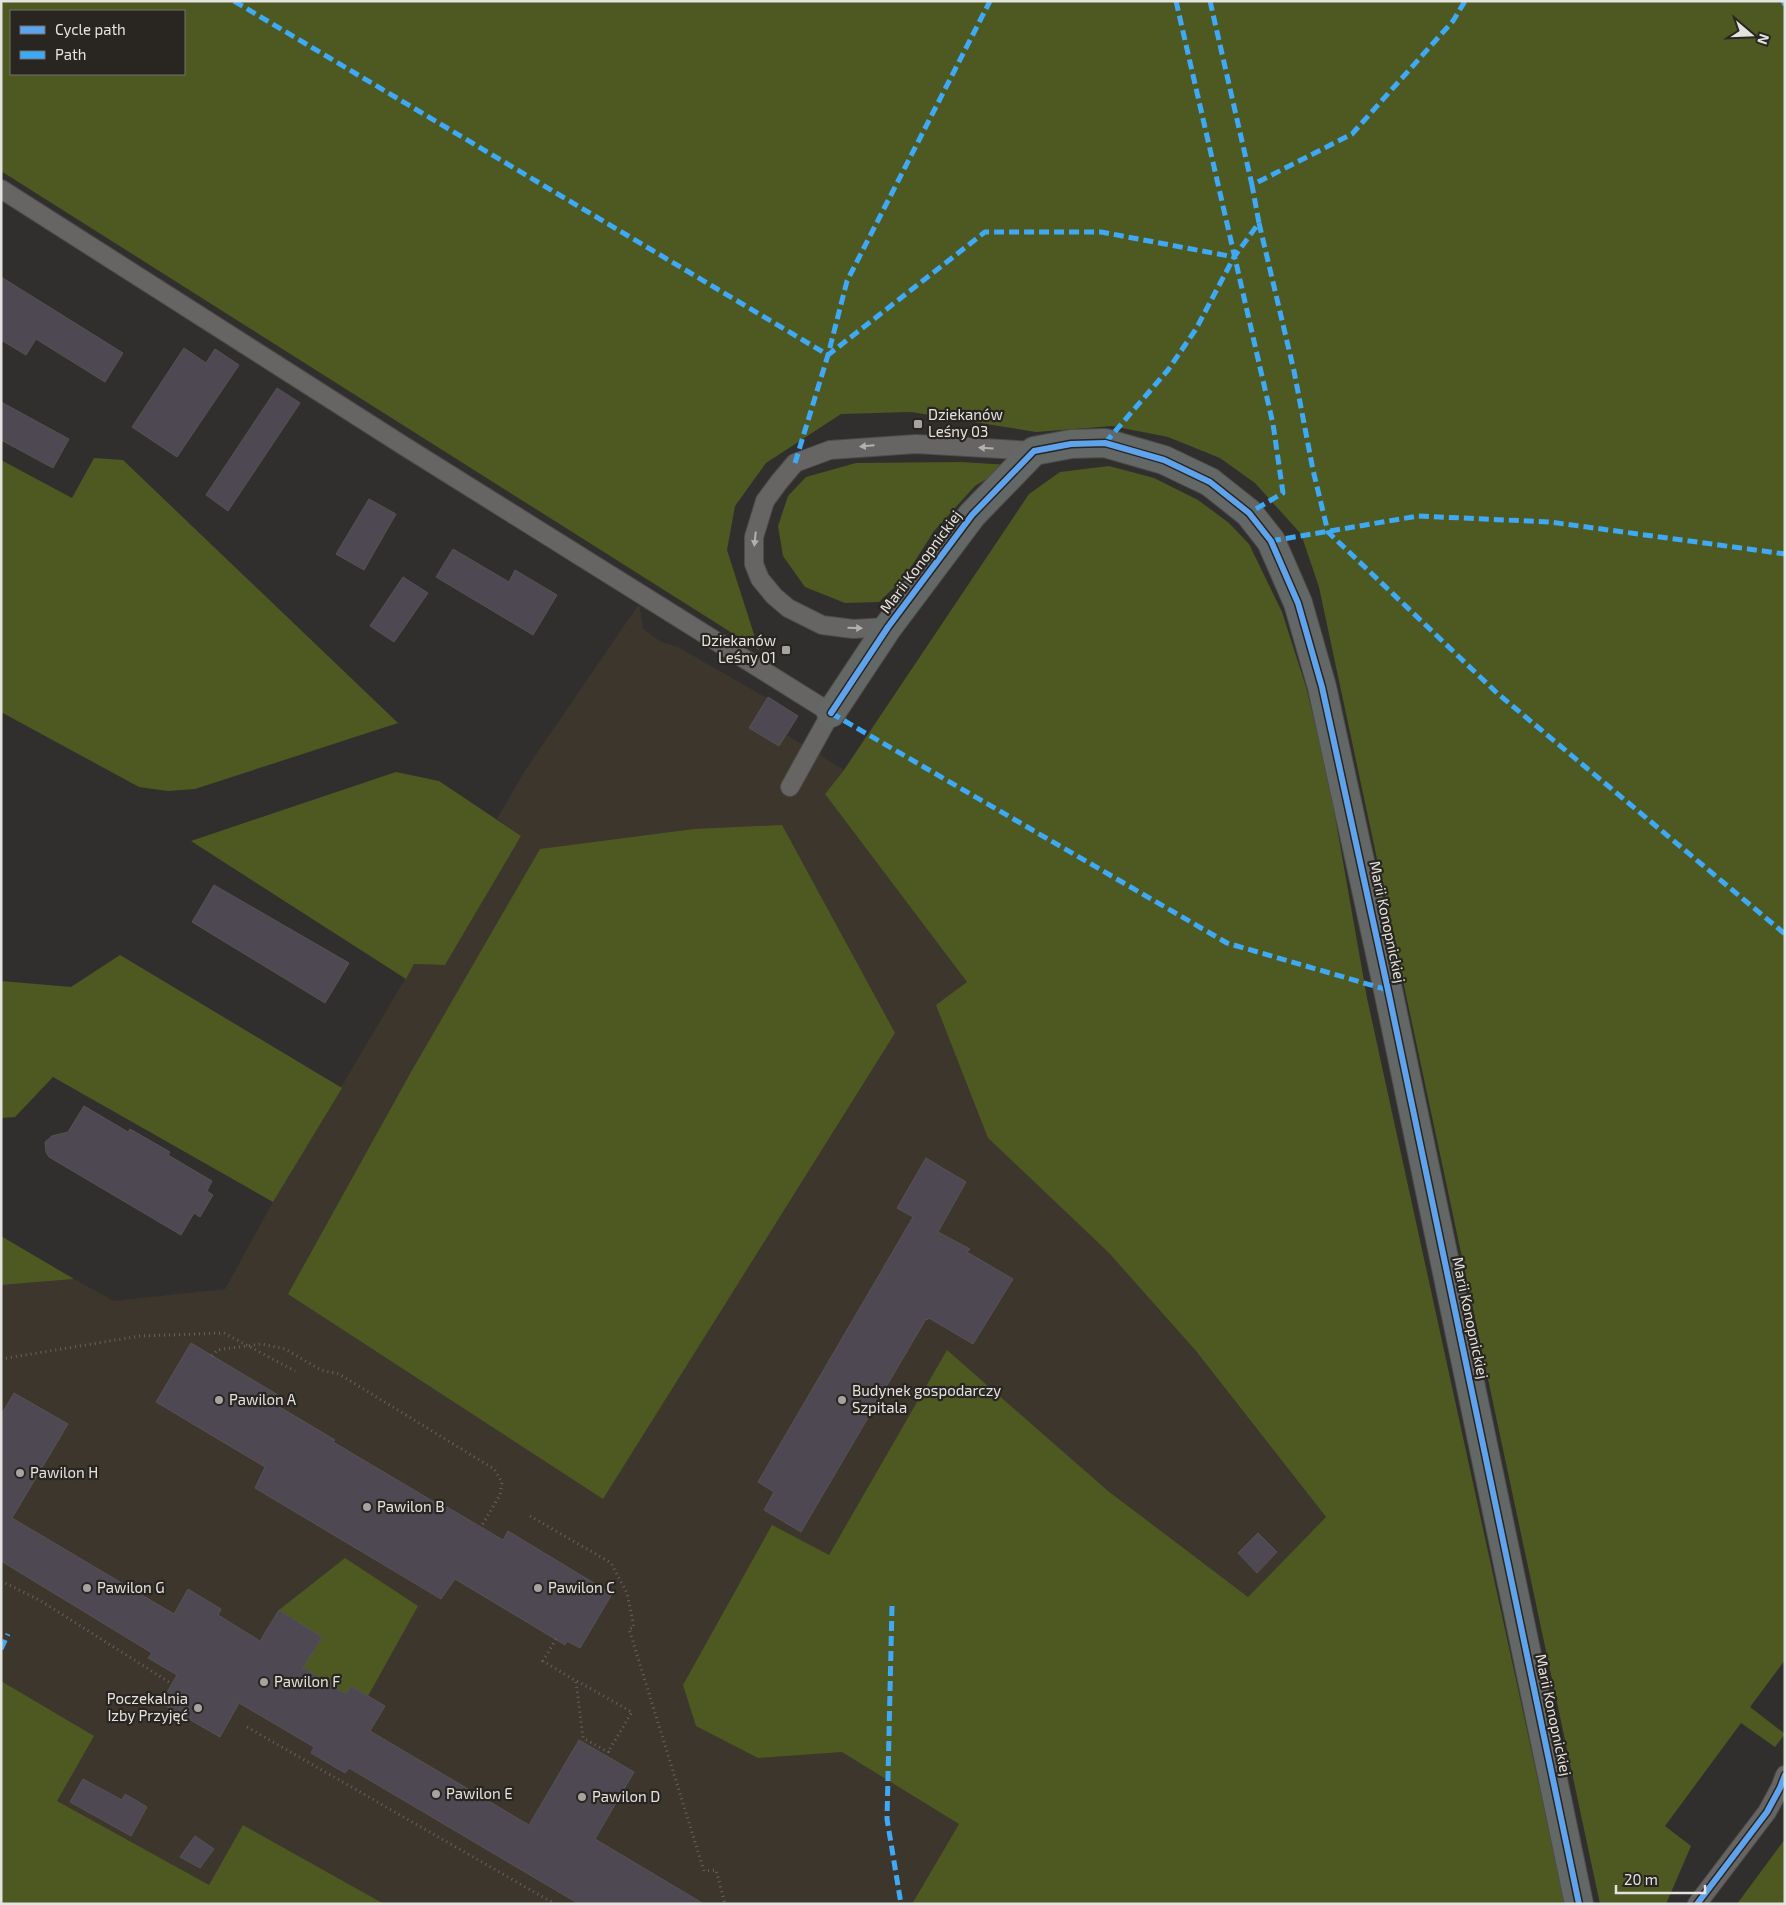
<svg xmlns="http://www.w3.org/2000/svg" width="1786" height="1905" font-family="'Exo 2',sans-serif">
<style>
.built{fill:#3d362d}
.green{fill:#4e5921;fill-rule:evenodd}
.building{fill:#4e4852;stroke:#555354}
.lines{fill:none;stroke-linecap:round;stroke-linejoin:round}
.lane-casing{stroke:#4e4c4a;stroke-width:20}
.secondary-casing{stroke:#4e4c4a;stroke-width:30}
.path{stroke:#656462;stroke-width:3;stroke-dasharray:1 4;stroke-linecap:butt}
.lane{stroke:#676563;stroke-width:18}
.secondary{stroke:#636867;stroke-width:28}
.quiet{stroke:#3fa9f5;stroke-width:5;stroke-dasharray:10 5;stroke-linecap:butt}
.cycleway-casing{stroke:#292521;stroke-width:9}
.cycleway{stroke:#60a3ed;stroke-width:6}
.oneway{fill:#b3b1ae}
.poi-dot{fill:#a6a4a1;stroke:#292521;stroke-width:2}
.labels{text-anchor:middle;stroke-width:4.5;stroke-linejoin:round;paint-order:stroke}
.poi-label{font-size:15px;fill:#e5e3e0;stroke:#292521;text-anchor:start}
.street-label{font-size:15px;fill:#e5e3e0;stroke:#292521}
</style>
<rect width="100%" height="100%" fill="#312f2d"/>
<!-- built -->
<path class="built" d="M639,604l4,25 18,13 17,5 120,69 -11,19 57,35 -19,24 143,189 20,155 121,115 87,98 130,166 -78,80 -53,-40 -152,125 -131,222h-911v-619l73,-6 40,22 111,-12 48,-87 141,-238 31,1 76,-129 -24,-17 29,-50z"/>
<!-- green -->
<path class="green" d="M1,1h1784v1659l-35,47 35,27 -10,13 -34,-24 -76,103 26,20 -25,58h-66l-281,-1317 -18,-53 -46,-51 -35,-25 -52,-21 -56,-11 -76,6 -125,-20 -70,2 -75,49 -31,43 -8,44 32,100 -758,-479zM11,11h173v63h-173z
M94,458l29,2 275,263 -203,66 -27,2 -29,-4 -138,-75v-252l71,38z
M961,462l48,3 -34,21 -41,45 -30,47 -25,24 -34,1 -40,-16 -22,-31 -5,-30 10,-30 18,-19 50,-14z
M1109,466l45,12 44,22 31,23 20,21 33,68 24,75 21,84 40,227 198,906h-653l47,-80 -117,-72 -84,6 -62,-32 -13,-41 89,-160 57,30 118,-205 161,141 140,106 78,-80 -130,-166 -87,-98 -121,-115 -52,-133 31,-23 -142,-188 19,-24 185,-276 31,-22z
M396,772l43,9 82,55 -76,129 -31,-1 -8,15 -215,-138z
M782,825l113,208 -292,466 -315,-205 123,-222 129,-223 154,-20z
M120,955l222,133 -69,114 -220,-125 -38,40 -14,1v-137l70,6z
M1,1236l73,43 -73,6z
M345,1558l73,48 -50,90 -17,-10 -5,8 -43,-26 19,-31 -43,-27z
M1,1681l93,55 -37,65 152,84 34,-60 141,79h-383z
M1785,1839v65h-48z"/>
<!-- building -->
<path class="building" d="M1,277l122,76 -18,29 -69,-43 -10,16 -25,-15z
M184,348l22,15 9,-14 24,16 -62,92 -45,-30z
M277,388l23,15 -72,108 -22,-16z
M1,402l68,37 -16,29 -52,-28z
M369,499l27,15 -32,56 -28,-16z
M453,549l56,33 6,-12 42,25 -24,40 -97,-58z
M403,577l25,16 -34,49 -24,-16z
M768,697l30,19 -19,30 -30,-18z
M214,885l135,78 -24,40 -133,-81z
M84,1106l44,26 2,-3 40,23 -2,3 44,26 -5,10 6,4 -13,22 -6,-4 -13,22 -132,-78 -3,-5 -1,-10 7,-6 16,-4z
M926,1158l40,24 -28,50 32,17 -3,3 46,27 -40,65 -44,-26 -2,2 -1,-1 -125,213 -37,-22 10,-18 -16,-10 155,-265 -16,-9z
M191,1343l92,55 -5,8 57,34 -2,2 113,67 1,-2 56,33 5,-9 104,63 -32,54 -13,-7 -2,4 -110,-66 -14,20 -186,-111 10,-21 -109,-65z
M14,1393l54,31 -56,94 162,96 14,-25 33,20 -3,6 42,26 19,-31 43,27 -19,31 43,26 5,-8 34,20 -15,25 159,94 50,-85 55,32 -39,67 109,65h-125l-230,-136 -4,5 -34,-20 3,-6 -75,-44 -19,34 -59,-34 16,-28 -29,-17 4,-5 -151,-92v-146z
M1258,1533l19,19 -20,21 -19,-20z
M83,1779l39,21 3,-6 22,13 -16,29 -61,-34z
M195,1836l19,13 -14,19 -20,-11z"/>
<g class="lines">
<defs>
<path id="lane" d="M1,189l403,257 427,267 -41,74
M888,627l-35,2 -31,-4 -34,-17 -14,-12 -14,-17 -6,-15v-27l11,-36 14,-19 16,-19 35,-13 86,-6 118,7
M1697,1904l70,-92 13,-24 5,-13"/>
<path id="secondary" d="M831,713l57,-86 84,-112 62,-64 37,-7 34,-1 59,17 46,22 39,31 22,28 27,62 24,84 66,303 191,914"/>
</defs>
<!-- lane casing -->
<use href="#lane" class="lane-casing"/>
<!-- secondary casing -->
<use href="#secondary" class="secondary-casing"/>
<!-- path -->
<path class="path" d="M212,1356l5,-6 44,-6 24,5 36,21 18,4 155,95 8,13 -2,13 -19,32
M1,1359l139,-23 84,-3 71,38
M530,1516l81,47 16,30 7,34 -5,2 75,242 12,-1 9,34
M1,1581l40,20 131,83
M556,1639l-13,22 33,20 7,57 25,14 -2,4
M577,1681l55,31 -24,40
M247,1727l308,177"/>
<!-- lane -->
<use href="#lane" class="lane"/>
<!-- secondary -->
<use href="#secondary" class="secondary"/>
<!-- quiet -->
<path class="quiet" d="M234,1l594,354 157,-123h116l133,25
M1176,1l97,423 10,69 -34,20
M1210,1l42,184
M1783,1l2,4
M1259,223l35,148 19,99 15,62 169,161 288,241
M1105,443l63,-73 28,-41 38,-72 25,-34 -7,-38 100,-51 101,-113 12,-20
M795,463l33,-108 19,-74 143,-280
M1271,541l147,-25 132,6 235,32
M831,713l396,230 161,47
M892,1606l-5,213 14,85
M1,1649l7,-15"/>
<defs>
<path id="cycleway" d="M831,713l57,-86 84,-112 62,-64 37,-7 34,-1 59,17 46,22 39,31 22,28 27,62 24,84 66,303 191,914
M1697,1904l70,-92 13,-24 5,-13"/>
</defs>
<!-- cycleway casing -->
<use href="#cycleway" class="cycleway-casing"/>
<!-- cycleway -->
<use href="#cycleway" class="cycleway"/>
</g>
<!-- one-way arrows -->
<defs><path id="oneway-solid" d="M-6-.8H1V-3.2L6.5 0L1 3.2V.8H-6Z" transform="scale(1.25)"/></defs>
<g class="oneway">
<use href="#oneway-solid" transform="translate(867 446) rotate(175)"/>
<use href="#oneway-solid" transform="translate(986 448) rotate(-177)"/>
<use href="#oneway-solid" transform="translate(755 539) rotate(96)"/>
<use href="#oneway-solid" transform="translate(855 628) rotate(1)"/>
</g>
<!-- markers -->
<g class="poi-dot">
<rect x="913" y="419" width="10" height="10" rx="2.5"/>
<rect x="781" y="645" width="10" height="10" rx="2.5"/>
<circle cx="219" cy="1400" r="5"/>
<circle cx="842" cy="1400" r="5"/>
<circle cx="20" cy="1473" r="5"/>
<circle cx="367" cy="1507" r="5"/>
<circle cx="87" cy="1588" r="5"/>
<circle cx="538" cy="1588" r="5"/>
<circle cx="264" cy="1682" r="5"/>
<circle cx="198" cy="1708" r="5"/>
<circle cx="436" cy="1794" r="5"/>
<circle cx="582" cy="1797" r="5"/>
</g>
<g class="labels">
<!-- poi labels -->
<g class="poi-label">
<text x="928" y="420">Dziekanów<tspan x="928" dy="17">Leśny 03</tspan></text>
<text x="776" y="646" text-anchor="end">Dziekanów<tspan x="776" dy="17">Leśny 01</tspan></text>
<text x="852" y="1396">Budynek gospodarczy<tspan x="852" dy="17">Szpitala</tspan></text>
<text x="229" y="1405">Pawilon A</text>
<text x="30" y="1478">Pawilon H</text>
<text x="377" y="1512">Pawilon B</text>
<text x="97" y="1593">Pawilon G</text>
<text x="548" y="1593">Pawilon C</text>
<text x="274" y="1687">Pawilon F</text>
<text x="188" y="1704" text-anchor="end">Poczekalnia<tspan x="188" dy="17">Izby Przyjęć</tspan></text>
<text x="446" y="1799">Pawilon E</text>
<text x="592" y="1802">Pawilon D</text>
</g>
<!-- street labels -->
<g class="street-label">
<text transform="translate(921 562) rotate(-53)" y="5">Marii Konopnickiej</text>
<text transform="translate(1387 922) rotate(78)" y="5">Marii Konopnickiej</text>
<text transform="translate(1470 1318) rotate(78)" y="5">Marii Konopnickiej</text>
<text transform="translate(1553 1715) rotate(78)" y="5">Marii Konopnickiej</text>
</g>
</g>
<!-- border -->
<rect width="1786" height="1905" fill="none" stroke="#e5e3e0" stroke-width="5"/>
<!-- legend -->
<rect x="10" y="10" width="175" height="65" fill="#292521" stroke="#74716d"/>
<rect x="20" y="26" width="25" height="8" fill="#60a3ed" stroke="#74716d"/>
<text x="55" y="35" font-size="15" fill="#e5e3e0">Cycle path</text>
<rect x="20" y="51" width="25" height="8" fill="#3fa9f5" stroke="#74716d"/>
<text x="55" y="60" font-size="15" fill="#e5e3e0">Path</text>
<!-- north arrow -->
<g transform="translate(1751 35) rotate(109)" stroke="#292521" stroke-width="4" paint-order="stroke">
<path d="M0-4L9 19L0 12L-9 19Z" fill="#e5e3e0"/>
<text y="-8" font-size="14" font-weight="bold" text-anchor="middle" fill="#e5e3e0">N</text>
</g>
<!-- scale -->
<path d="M1616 1885v8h89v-8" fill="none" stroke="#e5e3e0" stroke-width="2.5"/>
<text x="1624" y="1885" font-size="15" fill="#e5e3e0" stroke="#292521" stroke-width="4" paint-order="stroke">20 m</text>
</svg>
